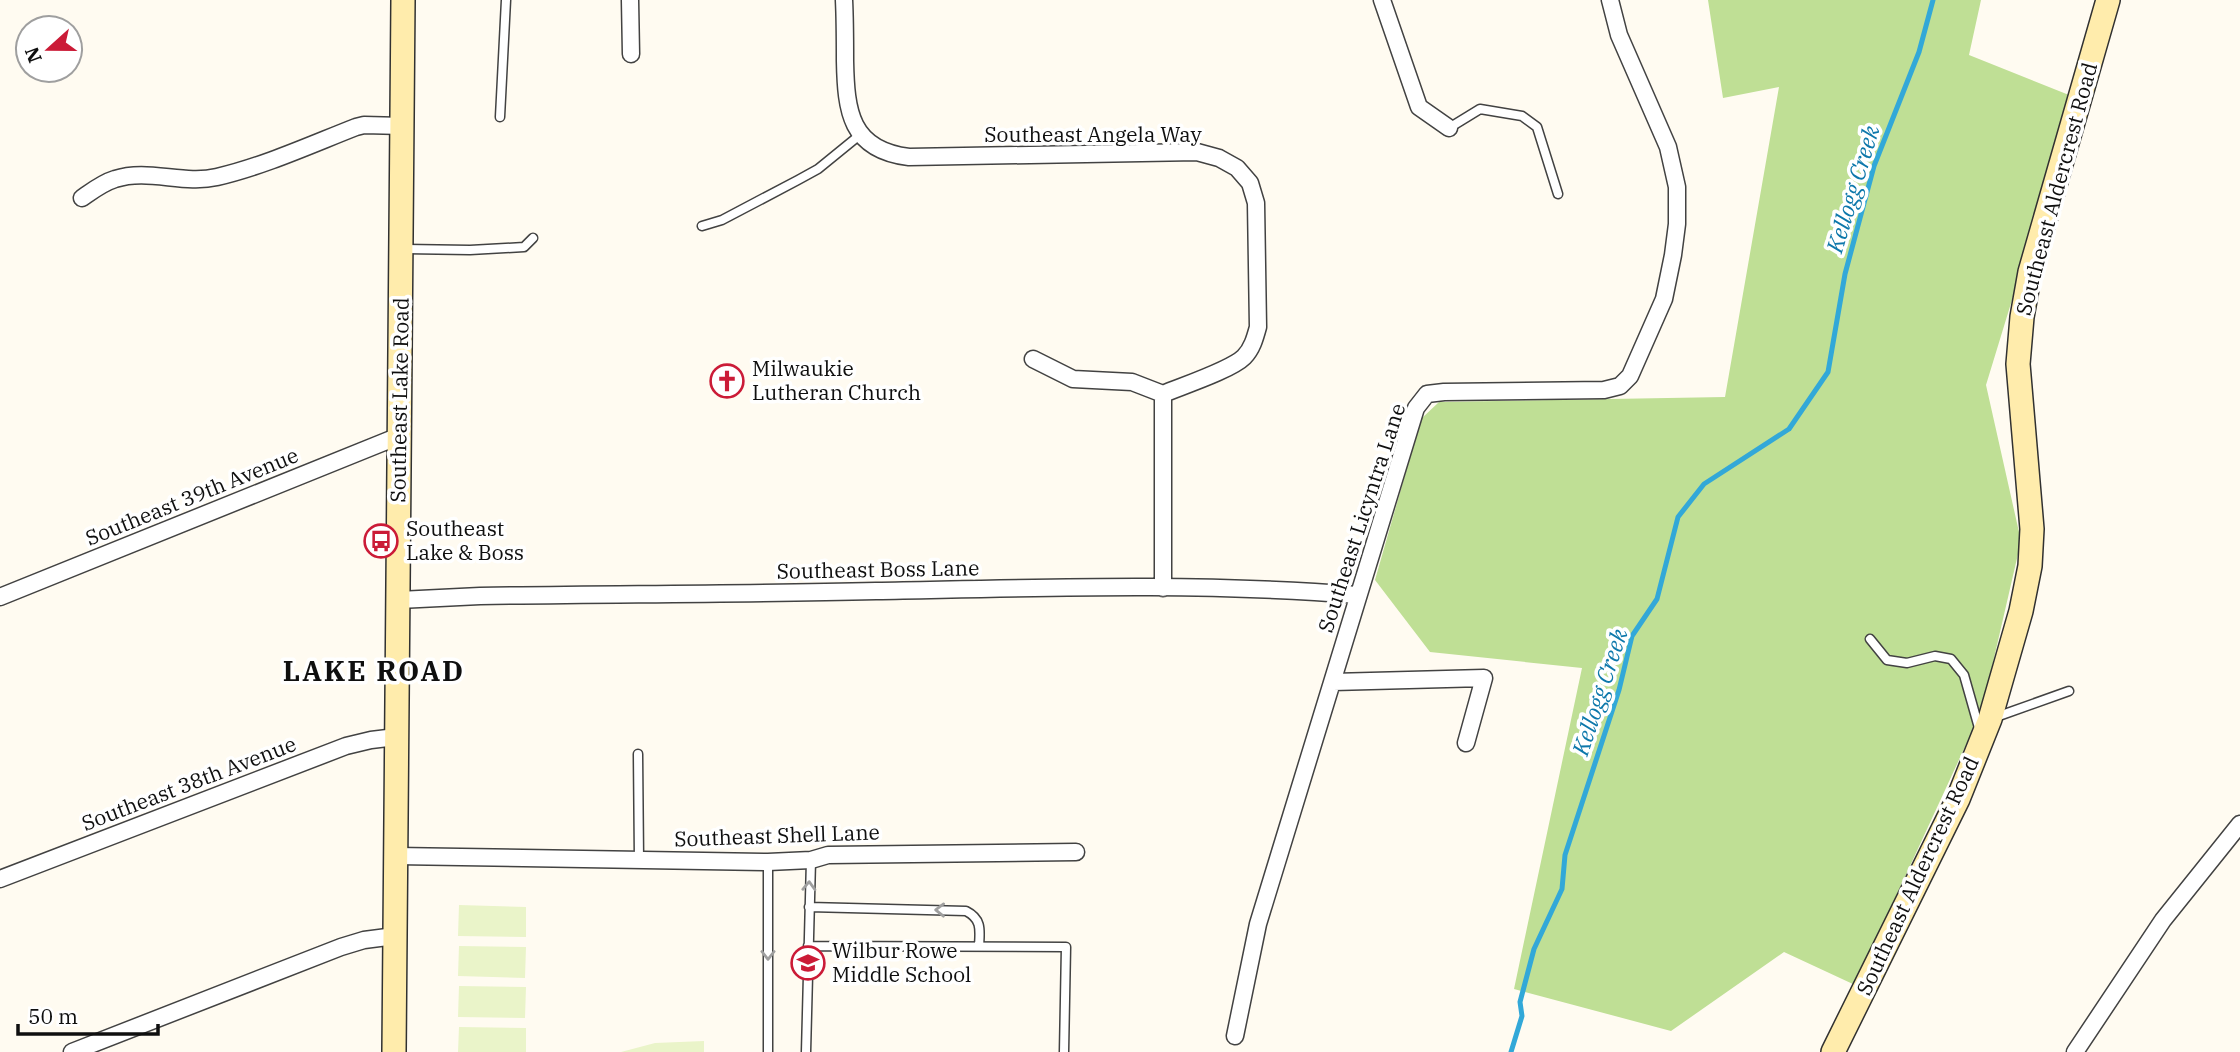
<svg xmlns="http://www.w3.org/2000/svg" width="2240" height="1052" font-family="'IBM Plex Serif',serif">
<style>
.forest{fill:#bfdf95}
.pitch{fill:#eaf4c9}
.lines{fill:none;stroke-linecap:round;stroke-linejoin:round}
.stream{stroke:#32a8d8;stroke-width:5}
.lane-casing{stroke:#424242;stroke-width:11}
.street-casing{stroke:#424242;stroke-width:19}
.secondary-casing{stroke:#313131;stroke-width:26}
.lane{stroke:#fff;stroke-width:8}
.street{stroke:#fff;stroke-width:16}
.secondary{stroke:#ffecac;stroke-width:23}
.oneway{stroke:#9f9f9f}
.labels{text-anchor:middle;stroke-width:7;stroke-linejoin:round;paint-order:stroke}
.street-label{font-size:21px;fill:#0f0f0f;stroke:#fff}
.poi-label{font-size:21px;fill:#0f0f0f;stroke:#fff;text-anchor:start}
.water-label{font-size:23px;font-style:italic;fill:#0d78ab;stroke:#fff}
.district-label{font-size:28px;font-weight:bold;letter-spacing:2px;fill:#0f0f0f;stroke:#fff}
</style>
<rect width="100%" height="100%" fill="#fffbf1"/>
<!-- forest -->
<path class="forest" d="M1708,0h273l-12,55 105,42 -88,288 35,156 -39,169 -127,275 -71,-33 -113,79 -157,-42 68,-321 -152,-16 -55,-72 46,-161 18,-17 286,-5 54,-310 -56,11z"/>
<!-- pitch -->
<path class="pitch" d="M459,905l67,2v30l-68,-1z
M459,946l67,1 -1,31 -67,-2z
M459,986l67,1 -1,31 -67,-1z
M459,1027l67,1v24h-68z
M704,1041v11h-83l34,-9z"/>
<g class="lines">
<!-- stream -->
<path class="stream" d="M1511,1052l11,-36 -2,-14 14,-53 28,-60 3,-34 54,-165 13,-54 25,-37 21,-82 26,-33 85,-55 39,-57 17,-98 29,-108 45,-114 14,-52"/>
<defs>
<path id="lane" d="M500,117l6,-117
M1449,128l31,-19 42,7 15,11 21,67
M702,226l20,-6 76,-40 20,-11 43,-35
M405,249l65,1 54,-3 9,-9
M1870,639l17,21 20,3 28,-7 16,3 13,16 15,53
M1996,717l73,-26
M638,754l1,106
M809,907l157,4c16,8 14,19 13,35
M808,946l258,1 -2,105
M768,1052v-190
M806,1052l5,-192"/>
<path id="street" d="M630,0l1,54
M844,0c1,20 1,40 1,61 1,50 5,89 64,96l288,-5 22,6 18,10 13,15 6,20 2,124c-3,11 -6,22 -14,30 -13,13 -62,29 -81,37
M1382,0l37,107 30,21
M82,198c10,-7 20,-15 33,-19 33,-11 68,6 102,-2 47,-11 93,-32 139,-50l8,-2 39,1
M1033,359l40,20 59,3 31,12
M1163,588v-194
M0,597l399,-161
M399,600l81,-4c132,-2 264,-2 396,-5 160,-3 322,-9 481,4
M1333,682l151,-4 -18,65
M396,856l372,6 43,-2 17,-5 248,-3
M0,879l346,-133 25,-6 25,-3
M1235,1036l23,-112 158,-516 11,-14 17,-2 160,-2 16,-4 10,-10 34,-77 9,-44 4,-31v-37l-9,-40 -49,-112 -9,-35
M72,1052l269,-105 23,-7 31,-4
M2075,1052l88,-132 77,-96"/>
<path id="secondary" d="M394,1052l9,-1052
M1833,1052l125,-253 32,-80 31,-108 9,-45 2,-37 -14,-165 4,-47 8,-45 78,-272"/>
</defs>
<!-- lane casing -->
<use href="#lane" class="lane-casing"/>
<!-- street casing -->
<use href="#street" class="street-casing"/>
<!-- secondary casing -->
<use href="#secondary" class="secondary-casing"/>
<!-- lane -->
<use href="#lane" class="lane"/>
<!-- street -->
<use href="#street" class="street"/>
<!-- secondary -->
<use href="#secondary" class="secondary"/>
</g>
<!-- one-way arrows -->
<defs><path id="oneway-chevron" d="M-2-3.5L2.5 0L-2 3.5" fill="none" stroke-width="1.6" stroke-linecap="round" stroke-linejoin="round" transform="scale(1.75)"/></defs>
<g class="oneway">
<use href="#oneway-chevron" transform="translate(809 886) rotate(-88)"/>
<use href="#oneway-chevron" transform="translate(940 910) rotate(-179)"/>
<use href="#oneway-chevron" transform="translate(768 955) rotate(90)"/>
</g>
<!-- icons -->
<defs>
<symbol id="church-ring" viewBox="-11 -11 22 22"><circle r="9.5" fill="#fff" stroke="#cb1b37" stroke-width="1.5"/><path d="M-1.2-6h2.4v3.5h3.3v2.4h-3.3V6h-2.4V-.1h-3.3v-2.4h3.3Z" fill="#cb1b37"/></symbol>
<symbol id="bus-ring" viewBox="-11 -11 22 22"><circle r="9.5" fill="#fff" stroke="#cb1b37" stroke-width="1.5"/><path d="M-5-6H5V4H4V6H2V4H-2V6H-4V4H-5ZM-3.5-4V0h7V-4ZM-3.5 1.2v1.5H-2V1.2ZM2 1.2v1.5H3.5V1.2Z" fill="#cb1b37"/></symbol>
<symbol id="school-ring" viewBox="-11 -11 22 22"><circle r="9.5" fill="#fff" stroke="#cb1b37" stroke-width="1.5"/><path d="M0-5L7-2L0 1L-7-2ZM-4 1L0 2.5L4 1V4Q0 6-4 4Z" fill="#cb1b37"/></symbol>
</defs>
<g fill-rule="evenodd">
<use href="#church-ring" x="708" y="362" width="38" height="38"/>
<use href="#bus-ring" x="362" y="522" width="38" height="38"/>
<use href="#school-ring" x="789" y="944" width="38" height="38"/>
</g>
<g class="labels">
<!-- street labels -->
<g class="street-label">
<text x="1093" y="142">Southeast Angela Way</text>
<text transform="translate(2057 189) rotate(-75)" y="7">Southeast Aldercrest Road</text>
<text transform="translate(400 400) rotate(-89)" y="7">Southeast Lake Road</text>
<text transform="translate(192 497) rotate(-22)" y="7">Southeast 39th Avenue</text>
<text transform="translate(1362 518) rotate(-72)" y="7">Southeast Licyntra Lane</text>
<text transform="translate(878 570) rotate(-1)" y="7">Southeast Boss Lane</text>
<text transform="translate(189 784) rotate(-21)" y="7">Southeast 38th Avenue</text>
<text transform="translate(777 836) rotate(-2)" y="7">Southeast Shell Lane</text>
<text transform="translate(1918 876) rotate(-65)" y="7">Southeast Aldercrest Road</text>
</g>
<!-- poi labels -->
<g class="poi-label">
<text x="752" y="376">Milwaukie<tspan x="752" dy="24">Lutheran Church</tspan></text>
<text x="406" y="536">Southeast<tspan x="406" dy="24">Lake &amp; Boss</tspan></text>
<text x="832" y="958">Wilbur Rowe<tspan x="832" dy="24">Middle School</tspan></text>
</g>
<!-- water labels -->
<g class="water-label">
<text transform="translate(1853 189) rotate(-73)" y="8">Kellogg Creek</text>
<text transform="translate(1600 692) rotate(-72)" y="8">Kellogg Creek</text>
</g>
<!-- district labels -->
<g class="district-label">
<text x="374" y="681">LAKE ROAD</text>
</g>
</g>
<!-- north arrow -->
<g transform="translate(49 49) rotate(249)"><circle r="33" fill="#ffffff" stroke="#9f9f9f" stroke-width="2"/>
<path d="M0-5L12 26L0 18L-12 26Z" fill="#cb1b37"/>
<text y="-10" font-size="19" font-weight="bold" text-anchor="middle" fill="#0f0f0f">N</text>
</g>
<!-- scale -->
<path d="M18 1024v10h140v-10" fill="none" stroke="#0f0f0f" stroke-width="3.5"/>
<text x="28" y="1024" font-size="21" fill="#0f0f0f" stroke="#ffffff" stroke-width="5" paint-order="stroke">50 m</text>
</svg>
